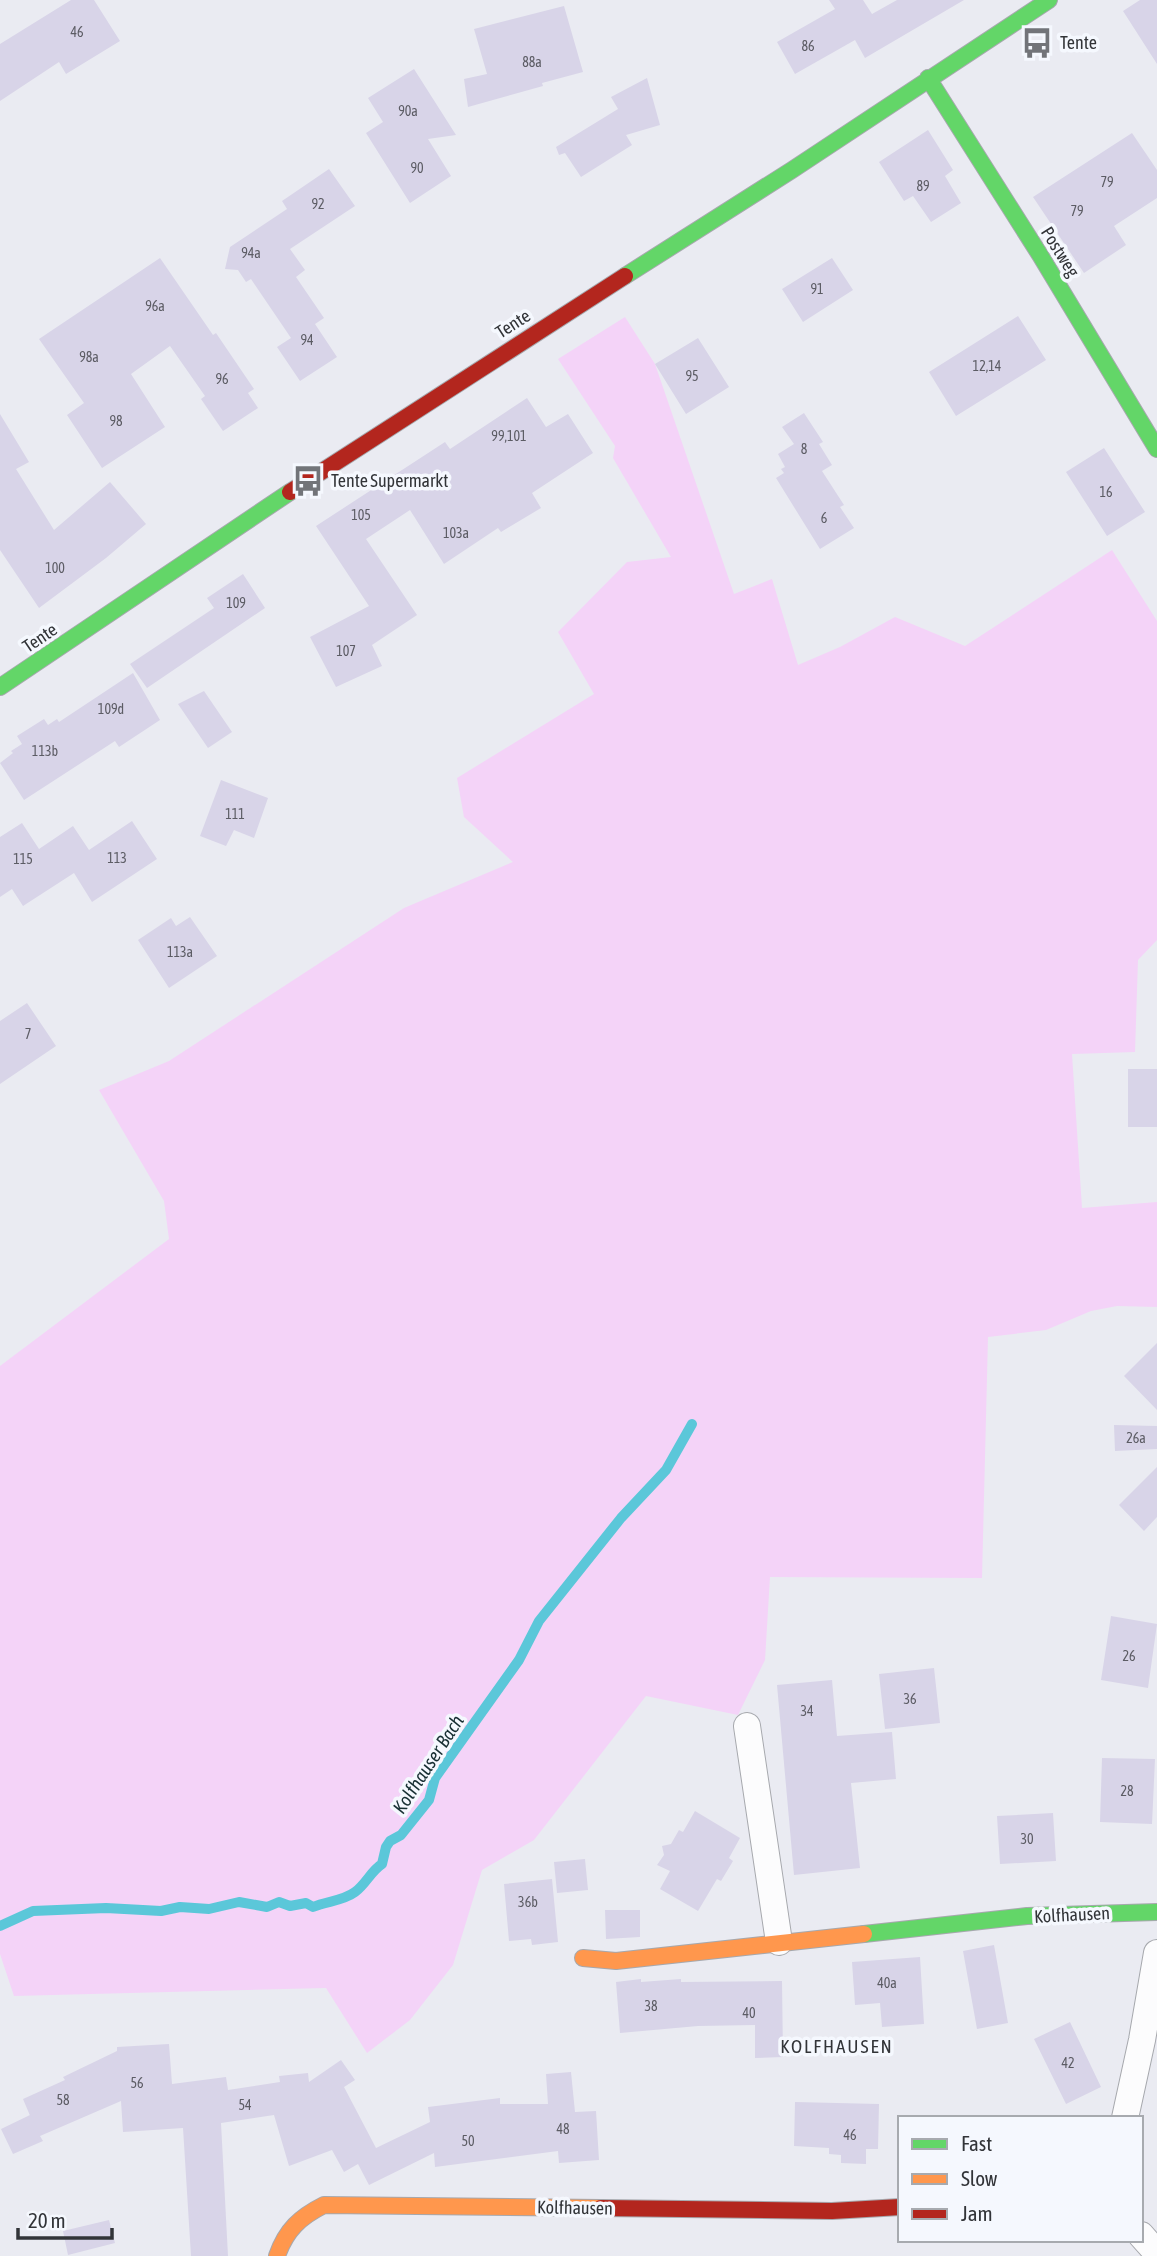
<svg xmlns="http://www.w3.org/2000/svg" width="1157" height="2256" font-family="'Asap Condensed',sans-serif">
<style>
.green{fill:#f4d3f8}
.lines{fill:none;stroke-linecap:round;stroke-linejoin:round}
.stream{stroke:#5bc7d9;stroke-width:10}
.building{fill:#d8d4e8}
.street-casing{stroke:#a6a8ad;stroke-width:28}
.fast-casing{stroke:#a6a8ad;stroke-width:18}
.slow-casing{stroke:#a6a8ad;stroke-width:18}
.jam-casing{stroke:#a6a8ad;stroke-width:18}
.street{stroke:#fcfcfd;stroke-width:26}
.fast{stroke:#63d668;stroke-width:16}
.slow{stroke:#ff974d;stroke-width:16}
.jam{stroke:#b3261e;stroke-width:16}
.labels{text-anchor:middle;stroke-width:7;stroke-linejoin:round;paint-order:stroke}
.number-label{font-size:14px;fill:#5c5c64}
.poi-label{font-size:18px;fill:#323438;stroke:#f5f8fe;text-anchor:start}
.street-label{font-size:18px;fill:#323438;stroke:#f5f8fe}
.water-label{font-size:19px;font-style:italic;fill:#182f33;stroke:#f5f8fe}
.neighbourhood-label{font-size:19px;letter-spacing:2px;fill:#323438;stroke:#f5f8fe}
</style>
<rect width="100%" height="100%" fill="#eaebf2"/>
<!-- green -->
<path class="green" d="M625,317l30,47 79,230 38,-15 26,86 42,-18 55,-30 70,29 147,-96 45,71v319l-19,20 -3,92 -63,2 10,154 75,-6v105l-40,-1 -26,5 -45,19 -58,7 -6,241 -212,-1 -5,83 -27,55 -92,-19 -112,144 -52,30 -29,95 -43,55 -43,33 -41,-65 -312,8 -14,-42v-588l169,-127 -5,-38 -65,-111 70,-29 235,-153 109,-46 -49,-45 -7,-39 137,-84 -36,-62 69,-70 44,-5 -58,-99 2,-12 -57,-87z"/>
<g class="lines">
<!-- stream -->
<path class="stream" d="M0,1926l33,-15 73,-3 55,3 19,-4 29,2 30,-7 28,5 12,-5 11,4 16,-3 7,4c14,-6 30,-6 42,-15 11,-8 16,-21 27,-28l4,-17 4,-6 11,-6 28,-35 6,-22 84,-118 20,-39 82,-103 45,-48 26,-46"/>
</g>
<!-- building -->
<path class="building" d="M71,0h23l26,41 -54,33 -7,-12 -59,39v-57z
M829,0h34l9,14 25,-14h67l-99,58 -10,-18 -60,34 -18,-32 58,-33z
M1140,0h17v64l-34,-53z
M564,6l19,66 -41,11 1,3 -75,21 -4,-28 23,-5 -13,-45z
M414,69l42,66 -28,4 23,37 -41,27 -44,-70 17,-11 -15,-24z
M647,78l13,47 -34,10 6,10 -51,32 -16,-24 -6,2 -3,-8 62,-38 -7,-12z
M928,130l25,40 -8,6 16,27 -30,19 -18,-26 -9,5 -25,-39z
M1132,133l25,37v28l-43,28 12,19 -42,28 -51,-76z
M329,169l26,37 -65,43 15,21 -9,7 28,41 -9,6 22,33 -37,24 -23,-34 14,-9 -40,-59 -5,3 -8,-12 -13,-1 5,-22 57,-38 -5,-8z
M160,258l53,77 3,-2 38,56 -6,4 10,15 -35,23 -22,-32 4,-3 -35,-50 -39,28 34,53 -63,41 -35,-53 17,-12 -45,-64z
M832,258l21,32 -50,32 -21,-33z
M1018,316l28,44 -90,56 -27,-44z
M698,338l31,49 -43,27 -31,-50z
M527,398l19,29 22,-13 25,39 -61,40 9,15 -40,24 -3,-4 -54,36 -34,-54 -44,29 51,76 -45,30 10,21 -46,21 -26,-50 59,-31 -53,-80 129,-84 5,7z
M804,413l19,29 -4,2 13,21 -10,6 22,34 -4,2 14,21 -34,21 -44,-71 8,-5 -3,-4 4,-2 -7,-13 16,-10 -12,-17z
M0,414l29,48 -13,7 38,61 56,-48 36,42 -40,34 -67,50 -39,-58z
M1104,448l41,64 -38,24 -41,-64z
M243,574l22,34 -118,80 -17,-24 84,-56 -7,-10z
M133,673l27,47 -41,27 -4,-6 -91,59 -24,-37 13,-10 -2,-2 11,-7 -5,-8 27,-17 4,6 9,-6 2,3z
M204,691l28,41 -24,16 -30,-44z
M221,780l47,18 -14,40 -20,-8 -8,16 -26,-10z
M132,821l25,38 -65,43 -18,-29 -51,33 -11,-17 -12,8v-60l22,-14 17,26 34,-23 16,24z
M190,917l27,39 -48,32 -31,-48 33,-22 5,8z
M27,1003l29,43 -56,38v-63z
M1128,1069h29v58h-29z
M1157,1343v67l-33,-34z
M1114,1425l43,1v23l-42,2z
M1157,1467v50l-13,14 -25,-26z
M1111,1616l46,8 -9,64 -47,-8z
M934,1668l6,55 -55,6 -6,-55z
M832,1680l5,56 55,-4 4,47 -45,4 9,85 -66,7 -17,-190z
M1102,1758l53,1 -3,65 -52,-2z
M695,1811l45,27 -11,20 4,3 -12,20 -4,-2 -19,32 -38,-22 10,-18 -13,-6 7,-10 -2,-9 9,-2 8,-14 4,2z
M1053,1813l3,48 -56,3 -3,-48z
M585,1859l3,31 -31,3 -3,-31z
M552,1879l6,63 -26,3 -1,-6 -22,2 -5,-57z
M605,1910h35v27l-34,2z
M994,1945l14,78 -31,6 -14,-78z
M920,1957l4,67 -42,3 -2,-24 -25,2 -3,-43z
M641,1979v3l40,-3v3l101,-1 1,76 -28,1v-33l-57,1 -78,7 -4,-51z
M1070,2022l31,65 -35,17 -32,-65z
M169,2044l3,40 54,-7 2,13 52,-8 -1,-6 29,-3 1,9 32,-22 14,20 -11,7 32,61 54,-26 -2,-15 72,-9v6h48l-2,-30 25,-2 4,40 21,-1 3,49 -40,3 -1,-12 -123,16 -1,-14 -65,32 -11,-21 -14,8 -12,-22 -43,16 -15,-51 -53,8 7,133h-37l-8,-128 -60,4 -2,-31 -81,35 3,5 -30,13 -12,-25 29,-14 1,3 -8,-19 42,-19 -2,-3 54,-26v-4z
M795,2102l84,2 -1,45h-12v15l-25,-1v-8l-12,-1v-6l-35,-2z
M109,2220l6,23 -47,12 -5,-24z"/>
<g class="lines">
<defs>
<path id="street" d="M747,1726l32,216
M1125,2118l17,-78 15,-87
M1141,2235l16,18"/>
<path id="fast" d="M928,78l112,177 117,194
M625,276l167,-106 257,-170
M0,687l290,-195
M864,1934l163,-18 130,-4"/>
<path id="slow" d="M583,1958l33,3 248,-27
M277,2256c9,-26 23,-39 47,-51l277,3"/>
<path id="jam" d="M290,492l335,-216
M601,2208l231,3 68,-4"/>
</defs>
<!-- street casing -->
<use href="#street" class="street-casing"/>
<!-- fast casing -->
<use href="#fast" class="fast-casing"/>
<!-- slow casing -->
<use href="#slow" class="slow-casing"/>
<!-- jam casing -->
<use href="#jam" class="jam-casing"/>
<!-- street -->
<use href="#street" class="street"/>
<!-- fast -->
<use href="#fast" class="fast"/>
<!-- slow -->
<use href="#slow" class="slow"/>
<!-- jam -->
<use href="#jam" class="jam"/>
</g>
<!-- icons -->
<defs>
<symbol id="bus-bare" viewBox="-9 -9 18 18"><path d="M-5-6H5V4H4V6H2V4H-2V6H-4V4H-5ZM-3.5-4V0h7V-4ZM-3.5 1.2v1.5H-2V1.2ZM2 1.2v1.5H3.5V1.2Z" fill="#727479" stroke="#f5f8fe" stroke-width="2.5" paint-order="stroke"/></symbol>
</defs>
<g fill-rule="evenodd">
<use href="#bus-bare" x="1015" y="21" width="44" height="44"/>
<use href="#bus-bare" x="286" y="459" width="44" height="44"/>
</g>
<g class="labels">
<!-- number labels -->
<g class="number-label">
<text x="77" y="37">46</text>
<text x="808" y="51">86</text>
<text x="532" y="67">88a</text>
<text x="408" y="116">90a</text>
<text x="417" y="173">90</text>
<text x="1107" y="187">79</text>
<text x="923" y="191">89</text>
<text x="318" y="209">92</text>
<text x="1077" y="216">79</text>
<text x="251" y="258">94a</text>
<text x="817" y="294">91</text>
<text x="155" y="311">96a</text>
<text x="307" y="345">94</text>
<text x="89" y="362">98a</text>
<text x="987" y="371">12,14</text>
<text x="692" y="381">95</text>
<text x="222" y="384">96</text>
<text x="116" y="426">98</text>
<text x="509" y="441">99,101</text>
<text x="804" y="454">8</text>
<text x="1106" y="497">16</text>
<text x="361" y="520">105</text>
<text x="824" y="523">6</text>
<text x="456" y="538">103a</text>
<text x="55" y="573">100</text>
<text x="236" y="608">109</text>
<text x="346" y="656">107</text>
<text x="111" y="714">109d</text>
<text x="45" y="756">113b</text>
<text x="235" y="819">111</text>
<text x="117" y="863">113</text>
<text x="23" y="864">115</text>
<text x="180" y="957">113a</text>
<text x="28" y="1039">7</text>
<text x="1136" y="1443">26a</text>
<text x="1129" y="1661">26</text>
<text x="910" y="1704">36</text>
<text x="807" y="1716">34</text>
<text x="1127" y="1796">28</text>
<text x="1027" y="1844">30</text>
<text x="528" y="1907">36b</text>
<text x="887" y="1988">40a</text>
<text x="651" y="2011">38</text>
<text x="749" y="2018">40</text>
<text x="1068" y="2068">42</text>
<text x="137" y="2088">56</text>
<text x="63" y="2105">58</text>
<text x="245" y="2110">54</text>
<text x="563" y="2134">48</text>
<text x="850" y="2140">46</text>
<text x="468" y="2146">50</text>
</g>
<!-- poi labels -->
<g class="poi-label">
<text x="1060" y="49">Tente</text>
<text x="331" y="487">Tente Supermarkt</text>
</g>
<!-- street labels -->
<g class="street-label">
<text transform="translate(1060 252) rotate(58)" y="6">Postweg</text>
<text transform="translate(513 324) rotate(-33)" y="6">Tente</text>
<text transform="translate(40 638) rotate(-34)" y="6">Tente</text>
<text transform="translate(1072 1915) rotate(-3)" y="6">Kolfhausen</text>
<text transform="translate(575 2208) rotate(1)" y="6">Kolfhausen</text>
</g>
<!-- water labels -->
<g class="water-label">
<text transform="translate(428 1764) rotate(-57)" y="7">Kolfhauser Bach</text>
</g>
<!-- neighbourhood labels -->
<g class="neighbourhood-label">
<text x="837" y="2053">KOLFHAUSEN</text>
</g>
</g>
<!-- legend -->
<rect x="898" y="2116" width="245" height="126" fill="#f5f8fe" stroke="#a7aaaf" stroke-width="2"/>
<rect x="912" y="2139" width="35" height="10" fill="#63d668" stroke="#a7aaaf" stroke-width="2"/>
<text x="961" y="2151" font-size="21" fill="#323438">Fast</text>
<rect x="912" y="2174" width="35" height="10" fill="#ff974d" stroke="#a7aaaf" stroke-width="2"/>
<text x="961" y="2186" font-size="21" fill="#323438">Slow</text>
<rect x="912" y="2209" width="35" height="10" fill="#b3261e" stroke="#a7aaaf" stroke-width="2"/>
<text x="961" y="2221" font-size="21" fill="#323438">Jam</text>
<!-- scale -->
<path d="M18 2228v10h94v-10" fill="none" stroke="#323438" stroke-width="3.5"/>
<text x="28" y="2228" font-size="21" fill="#323438" stroke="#f5f8fe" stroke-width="5" paint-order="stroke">20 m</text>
</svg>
